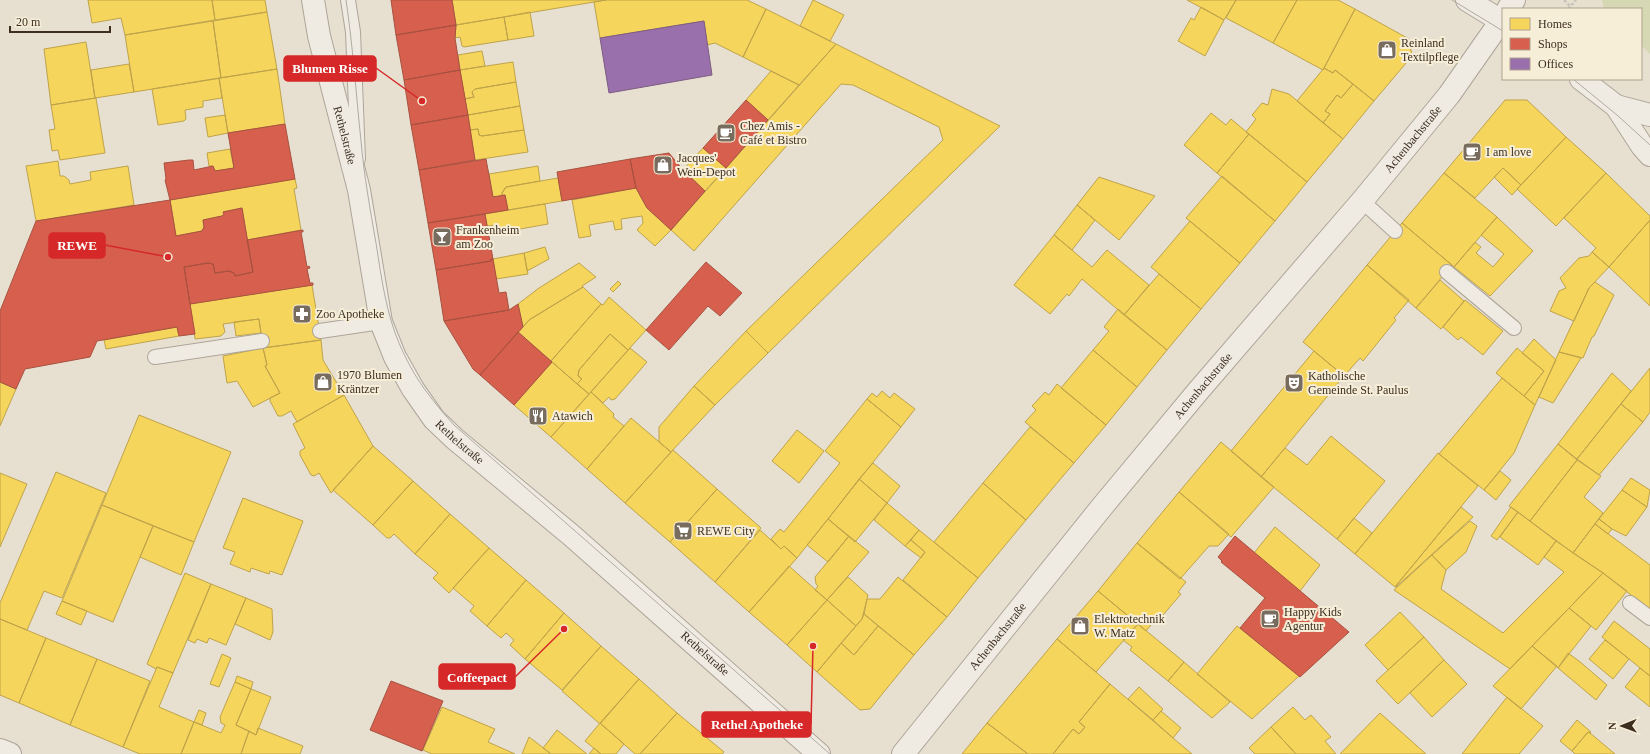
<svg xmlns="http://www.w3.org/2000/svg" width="1650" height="754" font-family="Georgia,serif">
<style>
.green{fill:#d6d7b3}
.homes{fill:#f6d55c;stroke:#bea34a}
.shops{fill:#d6604d;stroke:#a85140}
.offices{fill:#9970ab;stroke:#7d5c81}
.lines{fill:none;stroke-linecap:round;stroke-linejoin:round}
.service-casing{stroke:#ada599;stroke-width:16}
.minor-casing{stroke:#ada599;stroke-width:24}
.tertiary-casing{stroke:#ada599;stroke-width:24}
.path{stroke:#c8c2b9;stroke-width:2.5;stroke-dasharray:3 2;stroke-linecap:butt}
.service{stroke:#efebe3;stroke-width:14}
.minor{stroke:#efebe3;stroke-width:22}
.tertiary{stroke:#efebe3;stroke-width:22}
.tram{stroke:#afaaa2;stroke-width:1}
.labels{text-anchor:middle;stroke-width:4;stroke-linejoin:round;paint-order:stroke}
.poi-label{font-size:12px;fill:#3d2e20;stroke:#f7eed8;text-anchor:start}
.street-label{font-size:12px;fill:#3d2e20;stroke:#f7eed8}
.leader{fill:none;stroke:#d62828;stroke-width:1.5}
.callout-dot{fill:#d62828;stroke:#f7eed8;stroke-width:1.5}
.callout{fill:#d62828;stroke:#d62828;stroke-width:1.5}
.callout-label{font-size:13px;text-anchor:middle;font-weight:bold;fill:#fff}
</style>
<rect width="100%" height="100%" fill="#e7e0d1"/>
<!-- green -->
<path class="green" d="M1602,0h48v54l-9,-9v-36h-37z"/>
<!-- homes -->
<path class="homes" d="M88,0h124l3,20 -90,15 -4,-17 -29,5z
M212,0h53l2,12 -52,8z
M452,0h154l-150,25z
M606,0h141l19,9 -23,48 -28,-14 -8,2 -3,-24 -104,17 -6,-36z
M813,0l31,15 -14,26 -30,-15z
M1187,0h49l-12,20z
M1236,0h61l-24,43 -47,-25z
M1297,0h41l17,9 -32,61 -50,-27z
M1201,7l23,13 -19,36 -27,-15 13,-23 3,2z
M766,9l70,35 -37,41 -56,-28z
M1355,9l54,30 3,17 -38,45 -39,-31 -2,3 -9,-5z
M267,12l10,57 -56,9 -8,-57z
M530,12l4,24 -26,4 -4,-23z
M504,17l4,23 -44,7 -2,-1 -2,-9 -5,1 1,-13z
M213,21l8,57 -87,14 -9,-57z
M86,42l9,56 -44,7 -7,-56z
M836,44l164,82 -232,227 -22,-22 197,-191 -4,-13 -86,-42 -12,-1 -147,167 -23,-21z
M482,51l3,15 -25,4 -2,-15z
M513,62l3,20 -41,7 -3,3 2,5 -9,2 -5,-29z
M129,64l5,28 -39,6 -4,-28z
M1324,68l9,5 2,-3 18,14 -12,14 -4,-3 -12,16 5,3 -7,9 -26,-22z
M277,69l8,55 -57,9 -9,-55z
M771,71l28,14 -31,35 -22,-20z
M219,78l3,20 -19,3v6l-18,3 1,9 -2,2 -26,4 -6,-36z
M516,82l4,24 -52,9 -3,-16 9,-2 -2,-5 3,-3z
M1353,84l21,17 -31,38 -20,-16 7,-9 -5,-3 12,-16 4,3z
M1272,89l17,5 54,45 -36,43 -61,-50 10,-13 -4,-4 10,-12 6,2z
M96,98l9,55 -45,7 -2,-10 -6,1 -3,-21 6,-1 -4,-24z
M1505,100h22l39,37 -45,48 -18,-17 -28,30 -31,-25z
M520,106l4,24 -42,6 -3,-1 -1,-6 -8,1 -2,-15z
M1211,113l15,12 5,-6 18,15 -32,39 -33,-28z
M225,115l3,18 -20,4 -3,-19z
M478,129l1,6 3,1 42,-6 4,22 -53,8 -5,-30z
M1249,134l58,48 -32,39 -58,-48z
M1566,137l40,36 -50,53 -39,-37z
M703,148l23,20 -21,23 -22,-21z
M230,149l4,19 -19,3 -2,-5h-4l-2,-13z
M58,161l2,15h4l5,4 1,4 21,-4 -1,-8 38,-6 6,39 -98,16 -10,-55z
M538,166l2,15 -34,6 -4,6v3l-9,1 -4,-23z
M1503,168l18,17 -9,10 -18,-18z
M1444,173l53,44 -43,50 -52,-44z
M1606,173l44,43v4l-41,47 -17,-15 4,-4 -32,-30z
M1222,176l53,45 -35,42 -54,-45z
M1099,177l56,19 -36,44 -42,-35z
M558,178l4,23 -54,9 -3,-15 -3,1v-3l4,-6z
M295,179l2,9 -3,1 7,41 -54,10 -5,-32 -19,4 1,2 -2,2 -19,4 1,7 -2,4 -26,5 -6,-36z
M636,188l11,20 24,22 -16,16 -18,-16 6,-7 -1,-7 -21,3 1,10 -7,1 -2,-9 -24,4 2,11 -12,2 -7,-38z
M545,204l3,20 -45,8 -1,-3 -7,1v-5l-8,1 -2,-12z
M1077,205l18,15 -23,30 -18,-15z
M1497,217l36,34 -43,45 -36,-29 21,-25 6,5 -5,6 17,14 11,-13 -23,-19z
M1650,220v86l-41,-39z
M1190,221l50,42 -39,46 -50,-42z
M1402,223l50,42 -36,43 -49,-43z
M1054,235l38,32 15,-17 42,35 -25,30 -42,-36 -13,17 -2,-2 -17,20 -36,-29z
M545,247l4,12 -22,12 -3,-18z
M1592,252l17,15 -20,21 -15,33 -24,-10 9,-20 7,-3 -6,-10 19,-20 10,-2z
M524,253l4,21 -32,5 -3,-20z
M579,263l17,14 -14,9 1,1 -54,33 -6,7 -5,-23 21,-16z
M1367,265l42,35 -15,18 2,2 -33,41 -3,-3 -16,18 -41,-34z
M1159,274l42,35 -34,41 -43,-35z
M1440,280l24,21 -23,28 -25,-21z
M618,281l3,3 -8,8 -3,-3z
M1595,282l19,13 -20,41 -2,1 -9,21 -24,-6 30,-64z
M312,285l9,55 -58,8 -4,-29 -36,5 2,8 -4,4 -26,3 -5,-35z
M583,287l18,17 -50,57 -33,-29 11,-12z
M609,297l37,33 -18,20 -18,-16 -31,36 -1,6 4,3 -5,5 -26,-23 50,-57 2,1z
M1465,300l38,31 -20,24 -22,-18 -3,3 -15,-13z
M1118,309l49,41 -30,37 -44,-37 16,-19 -5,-4z
M259,319l2,14 -25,3 -2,-14z
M177,327l2,9 -73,13 -2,-9z
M746,331l22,22 -53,52 -21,-19z
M610,334l18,16 -39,44 -12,-10 5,-5 -4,-3 1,-6z
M1534,339l22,21 -21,45 -11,-9 20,-25 -22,-18z
M321,340l2,20 21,35 -47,27 -6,-11 -9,5h-4l-8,-15v-3l10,-5 -15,-27 2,-1 -4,-17z
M263,348l4,17 -2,1 15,27 -27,14 -16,-26 -10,2 -4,-27z
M630,348l17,14 -32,37 -4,1 -2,-3 -6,6 -12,-11z
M1517,348l27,23 -20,25 -28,-23z
M1093,350l44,37 -31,38 -45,-37z
M1314,351l30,25 -83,101 -30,-26z
M1559,352l22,6 -28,45 -14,-6z
M552,362l37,32 -38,43 -37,-32z
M1650,368v44l-7,10 -22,-18z
M1612,373l19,18 -54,68 -19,-15z
M1502,378l33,27 -21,48 -30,37 -45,-36z
M0,382l16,7 -16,37z
M1057,384l49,41 -32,38 -49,-41 11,-12 -4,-4 13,-14 4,3z
M694,386l21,19 -44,47 -12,-10v-15z
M882,391l8,7 4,-5 21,16 -14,18 -34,-28 5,-6 5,4z
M591,392l23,22 -1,3 11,9 -37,43 -36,-32z
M344,395l29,51 -42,47 -12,-20 -5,3 -3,-1 -11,-20v-4l5,-3 -12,-24z
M867,399l34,28 -104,131 -13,-12 -3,3 -10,-10 9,-10 4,3 56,-69 -15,-12z
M1621,404l22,18 -44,53 -22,-16z
M139,415l92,37 -37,90 -92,-37z
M631,418l40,34 -46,51 -38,-34z
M1030,427l44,36 -48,57 -43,-37z
M797,430l27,21 -25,32 -27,-22z
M1331,436l54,45 -48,58 -76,-62 24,-29 22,17z
M1221,442l53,45 -43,50 -52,-45z
M1558,444l19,16 -47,61 -21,-15z
M373,446l40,35 -40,44 -40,-35z
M673,450l44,39 -47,53 -45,-39z
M1438,453l40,33 -83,101 -40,-33z
M1577,460l24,16 -17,21 19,16 -30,40 -43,-32z
M873,463l27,23 -13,17 -28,-24z
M1500,471l11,9 -15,20 -12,-10z
M56,472l50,21 -44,105 -18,-7 -17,39 -27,-11v-16z
M0,473l27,11 -27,63z
M1631,478l19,12 -3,17 -25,-17z
M859,479l28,24 -32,39 -27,-23z
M413,481l37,33 -35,40 -21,-20 -4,4h-3l-14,-13z
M983,483l43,37 -48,58 -44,-36z
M717,489l44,39 -46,54 -45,-40z
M1622,490l25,17 -21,29 -14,-7 -13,-10z
M1179,492l50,42 -11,12h-9l-29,33 -43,-36z
M243,498l60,23 -21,54 -12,-4 -1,3 -18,-6 -1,4 -20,-8 5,-12 -12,-4z
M887,503l32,27 -14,16 -31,-26z
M102,505l51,21 -40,96 -51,-21z
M1461,507l12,10 -77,70h-1z
M1511,507l7,5 -21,28 -6,-4z
M1518,512l38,29 -18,24 -38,-28z
M450,514l39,34 -40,45 -16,-15 5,-5 -23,-19z
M1354,518l18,15 -17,21 -18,-15z
M828,519l21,17 -21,26 -21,-17z
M1599,519l13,10 -4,5 -13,-10z
M1470,521l7,5 -11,26 -20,18 -14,-15z
M1595,524l55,41v45l-47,-37 -30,-20z
M153,526l41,16 -13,33 -41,-18z
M1275,527l45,38 -20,26 -46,-38z
M760,530l21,19 3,-3 13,12 -48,54 -34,-30z
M919,530l59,48 -31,39 -44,-37 22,-28 -14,-12z
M849,536l20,16 -42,48 -12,-10 3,-4 -2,-2 -1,-7z
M911,540l14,12 -4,6 -16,-12z
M1556,541l47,32 -93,96 -116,-79 38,-35 14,15 -5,19 62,44 61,-61 -20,-15z
M1137,543l49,39 -8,10 3,2 -24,28 -2,-2 -9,11 -48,-40z
M489,548l37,32 -39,46 -17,-15 4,-5 -21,-18z
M789,566l38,34 -40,45 -38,-33z
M185,573l26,11 -38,89 -16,-6 -1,2 -9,-5z
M1603,573l24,18 -31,39 -27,-22z
M848,577l20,18 -6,24 -6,7 -29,-26z
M898,577l49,40 -33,38 -50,-41 3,-15h13z
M526,580l38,33 -39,46 -15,-14 4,-5 -8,-7 -5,5 -14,-12z
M211,584l35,14 -20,47 -17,-7 -2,5 -10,-4 -2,4 -7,-3z
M1098,591l40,33 -42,48 -39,-33z
M246,598l26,11 1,23 -3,8 -35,-16z
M827,600l29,26 -39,46 -30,-27z
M62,601l25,10 -6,14 -25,-11z
M1569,608l22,18 -33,42 -26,-22z
M1400,612l24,25 -36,33 -23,-25z
M564,613l37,33 -39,44 -37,-31z
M864,614l14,12 -24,29 -13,-12 21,-24z
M0,619l46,19 -27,65 -19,-8z
M1614,621l36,28v27l-48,-39z
M1138,624l46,38 -16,19 -38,-31 2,-3 -9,-7z
M878,626l36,29 -44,54 -10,1 -43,-38 24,-29 13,12z
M1237,626l62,50 -47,43 -55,-45z
M1424,637l20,23 -46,44 -22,-23z
M46,638l51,21 -27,66 -51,-22z
M1057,639l53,45 -31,38 6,5 -6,7 -6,-5 -20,25h-25l-41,-31z
M1605,640l24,19 -16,20 -24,-20z
M601,646l38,33 -39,45 -38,-33z
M1532,646l25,20 -36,43 -28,-23z
M1568,653l11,8 28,24 -11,15 -38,-32z
M222,654l9,4 -12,29 -9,-3z
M97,659l53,22 -27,66 -53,-22z
M1444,660l23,24 -35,33 -22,-24z
M1184,662l46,40 -18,16 -44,-37z
M157,667l16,6 -14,34 35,15 -13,32h-41l-17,-7z
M1640,668l10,8v31l-25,-20z
M237,676l16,6 -2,7 -16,-7z
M639,679l38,34 -37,41h-5l-35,-31z
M235,682l16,7 -15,36 13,6 -8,23h-60l13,-32 27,11 4,-8 -4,-2 -1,-6z
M1110,684l63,54 19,16h-139l20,-25 6,5 6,-7 -6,-5z
M1139,687l24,22 -10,11 -25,-21z
M251,689l20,8 -15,38 -20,-10z
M1507,697l36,29 -24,28h-57z
M442,707l53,22 -7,13 27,12h-83l-9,-4z
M1293,707l12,13 6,-5 20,22 -6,4 11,13h-40l-25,-27z
M199,710l7,3 -4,12 -8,-3z
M1161,711l20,17 -8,10 -20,-18z
M677,713l47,39 -2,2h-82z
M1380,713l46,41h-86z
M1577,720l14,12 -1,1 -2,-1 -16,19 -12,-10z
M600,723l24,21 -8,10h-15l-16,-13z
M987,723l41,31h-66z
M1271,727l25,27h-41l-6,-6z
M258,728l45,18 -3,8h-59l8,-23 7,4z
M557,730l30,24h-36l-8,-6z
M1588,732l2,1 25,21h-40l-3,-3z
M529,737l12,9 10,8h-29z
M594,748l7,6h-12z"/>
<!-- shops -->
<path class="shops" d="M391,0h61l4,25 -60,10z
M456,25l-1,13 5,32 -56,10 -8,-45z
M460,70l8,45 -57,10 -7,-45z
M746,100l22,20 -42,48 -23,-20z
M468,115l7,45 -56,10 -8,-45z
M285,124l10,55 -125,21 -5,-20 1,-1 -2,-16 25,-3h4l1,10 19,-4 2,5 19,-3 -6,-35z
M669,153l14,17 22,21 -34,39 -24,-22 -11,-20 -6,-29z
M486,159l7,38 12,-2 3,15 -80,13 -9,-53z
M630,159l6,29 -74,13 -5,-29z
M170,200l6,36 26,-5 2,-4 -1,-7 19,-4 2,-2 -1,-2 19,-4 11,64 -18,4 -1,-3 -5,-2 -14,2 -2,-9 -5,-1 -24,4 11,67 -16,2 -2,-9 -80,14 -7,16 -65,12 -9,20 -16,-7v-71l36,-90z
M485,214l8,45h-2v2l-55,9 -8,-47z
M303,230v2h-2l6,35 2,-1 1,2 -3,1 3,14h3v2l-123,19 -6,-37 24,-4 5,1 2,9 14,-2 5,2 1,3 18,-4 -6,-32z
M491,259h2l6,34 7,-1 3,18 -65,11 -8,-51 55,-9z
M706,262l36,31 -22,23 -12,-10 -39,44 -23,-20z
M518,304l5,23 -43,48 -7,-6 -29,-48 65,-11z
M518,332l34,30 -38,43 -34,-30z
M1235,536l114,96 -49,45 -60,-49 25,-30 -44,-36 1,-1 -4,-4z
M391,681l52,20 -21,50 -52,-21z"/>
<!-- offices -->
<path class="offices" d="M704,21l8,54 -103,18 -9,-55z"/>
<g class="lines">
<defs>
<path id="service" d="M348,0l5,32 5,127
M1362,201l33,30
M1447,272l67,56
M320,331l61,-9
M155,357l107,-16
M1630,603l20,15"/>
<g id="minor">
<path d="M1508,9l6,-9"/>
<path d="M0,750l10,4"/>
<path id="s1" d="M903,754l198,-246 98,-118 163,-189 87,-106 54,-77"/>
</g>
<g id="tertiary">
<path id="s2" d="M313,0l6,36 40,154 22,132 14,35 18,32 21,30 21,20 116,96 248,219"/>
<path d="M1467,0l36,22"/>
<path d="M1581,79l35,27 26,40 8,9"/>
<path d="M1616,106l34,9"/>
</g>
</defs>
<!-- service casing -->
<use href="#service" class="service-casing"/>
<!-- minor casing -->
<use href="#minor" class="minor-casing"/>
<!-- tertiary casing -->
<use href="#tertiary" class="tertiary-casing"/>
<!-- path -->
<path class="path" d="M1564,0l6,6
M1568,9l8,-9"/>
<!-- service -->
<use href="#service" class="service"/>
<!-- minor -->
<use href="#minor" class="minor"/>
<!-- tertiary -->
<use href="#tertiary" class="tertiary"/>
<!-- tram -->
<path class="tram" d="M346,0c7,47 10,94 15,141 3,34 9,68 15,102 6,38 11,78 29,113 12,26 30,48 49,69l376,329
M1452,0l51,31
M1573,79l44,36 33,30"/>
</g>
<!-- icons -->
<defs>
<symbol id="shop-square" viewBox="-11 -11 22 22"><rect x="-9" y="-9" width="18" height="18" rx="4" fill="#786c5e" stroke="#f7eed8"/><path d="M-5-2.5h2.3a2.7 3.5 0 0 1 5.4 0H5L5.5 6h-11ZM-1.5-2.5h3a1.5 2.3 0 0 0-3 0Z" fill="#fff"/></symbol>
<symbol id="cafe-square" viewBox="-11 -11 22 22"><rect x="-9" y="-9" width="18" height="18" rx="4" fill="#786c5e" stroke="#f7eed8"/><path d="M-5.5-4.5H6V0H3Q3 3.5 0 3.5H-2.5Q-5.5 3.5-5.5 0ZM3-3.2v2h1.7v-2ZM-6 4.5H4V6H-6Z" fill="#fff"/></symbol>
<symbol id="bar-square" viewBox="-11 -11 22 22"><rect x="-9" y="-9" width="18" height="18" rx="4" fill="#786c5e" stroke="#f7eed8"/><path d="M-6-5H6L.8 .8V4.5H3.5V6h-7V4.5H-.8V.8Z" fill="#fff"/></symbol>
<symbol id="pharmacy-square" viewBox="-11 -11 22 22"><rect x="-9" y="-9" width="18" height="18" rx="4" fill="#786c5e" stroke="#f7eed8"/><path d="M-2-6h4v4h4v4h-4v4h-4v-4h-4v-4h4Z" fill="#fff"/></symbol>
<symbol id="theatre-square" viewBox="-11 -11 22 22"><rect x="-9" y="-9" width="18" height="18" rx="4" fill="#786c5e" stroke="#f7eed8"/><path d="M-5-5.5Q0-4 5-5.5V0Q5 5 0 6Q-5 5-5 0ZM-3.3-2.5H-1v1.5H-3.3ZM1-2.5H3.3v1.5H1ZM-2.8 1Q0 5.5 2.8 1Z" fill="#fff"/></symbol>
<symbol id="restaurant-square" viewBox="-11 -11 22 22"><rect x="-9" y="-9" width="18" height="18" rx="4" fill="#786c5e" stroke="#f7eed8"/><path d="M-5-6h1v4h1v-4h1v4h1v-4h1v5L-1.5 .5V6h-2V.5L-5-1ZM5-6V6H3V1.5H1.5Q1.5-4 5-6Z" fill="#fff"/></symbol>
<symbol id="supermarket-square" viewBox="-11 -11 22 22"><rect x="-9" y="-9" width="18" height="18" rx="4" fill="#786c5e" stroke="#f7eed8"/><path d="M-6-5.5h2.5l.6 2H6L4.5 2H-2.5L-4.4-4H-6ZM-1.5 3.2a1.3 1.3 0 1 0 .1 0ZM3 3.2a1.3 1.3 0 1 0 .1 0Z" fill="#fff"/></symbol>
</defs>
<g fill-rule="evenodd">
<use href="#shop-square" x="1376" y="39" width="22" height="22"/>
<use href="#cafe-square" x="715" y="122" width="22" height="22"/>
<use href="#cafe-square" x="1461" y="141" width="22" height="22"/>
<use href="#shop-square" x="652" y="154" width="22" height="22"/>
<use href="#bar-square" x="431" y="226" width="22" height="22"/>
<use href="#pharmacy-square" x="291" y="303" width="22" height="22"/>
<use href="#shop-square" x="312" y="371" width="22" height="22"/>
<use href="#theatre-square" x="1283" y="372" width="22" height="22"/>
<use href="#restaurant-square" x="527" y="405" width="22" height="22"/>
<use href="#supermarket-square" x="672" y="520" width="22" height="22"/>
<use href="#cafe-square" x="1259" y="608" width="22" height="22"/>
<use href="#shop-square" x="1069" y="615" width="22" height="22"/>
</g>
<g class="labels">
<!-- poi labels -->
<g class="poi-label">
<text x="1401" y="47">Reinland<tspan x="1401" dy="14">Textilpflege</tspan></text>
<text x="740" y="130">Chez Amis -<tspan x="740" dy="14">Café et Bistro</tspan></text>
<text x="1486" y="156">I am love</text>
<text x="677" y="162">Jacques'<tspan x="677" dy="14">Wein-Depot</tspan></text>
<text x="456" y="234">Frankenheim<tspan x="456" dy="14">am Zoo</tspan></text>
<text x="316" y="318">Zoo Apotheke</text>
<text x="337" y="379">1970 Blumen<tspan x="337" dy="14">Kräntzer</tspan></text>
<text x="1308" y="380">Katholische<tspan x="1308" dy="14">Gemeinde St. Paulus</tspan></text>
<text x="552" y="420">Atawich</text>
<text x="697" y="535">REWE City</text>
<text x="1284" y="616">Happy Kids<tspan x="1284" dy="14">Agentur</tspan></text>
<text x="1094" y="623">Elektrotechnik<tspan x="1094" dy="14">W. Matz</tspan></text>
</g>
<!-- street labels -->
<g class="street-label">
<text dy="4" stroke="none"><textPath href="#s2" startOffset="139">Rethelstraße</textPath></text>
<text dy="4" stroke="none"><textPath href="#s1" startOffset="799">Achenbachstraße</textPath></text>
<text dy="4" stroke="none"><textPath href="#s1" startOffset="475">Achenbachstraße</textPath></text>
<text dy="4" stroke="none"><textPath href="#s2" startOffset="475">Rethelstraße</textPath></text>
<text dy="4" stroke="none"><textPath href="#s1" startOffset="151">Achenbachstraße</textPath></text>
<text dy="4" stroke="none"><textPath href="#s2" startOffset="799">Rethelstraße</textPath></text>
</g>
</g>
<!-- callouts -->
<path class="leader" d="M422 101L376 68M168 257L105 245M564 629L515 677M813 646L811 724"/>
<g class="callout-dot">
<circle cx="422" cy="101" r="4"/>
<circle cx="168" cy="257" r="4"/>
<circle cx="564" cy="629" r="4"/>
<circle cx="813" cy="646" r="4"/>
</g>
<g class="callout">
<rect x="284" y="56" width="92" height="25" rx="4"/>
<rect x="49" y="233" width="56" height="25" rx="4"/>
<rect x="439" y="664" width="76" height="25" rx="4"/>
<rect x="702" y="712" width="109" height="25" rx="4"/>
</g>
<g class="callout-label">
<text x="330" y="73">Blumen Risse</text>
<text x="77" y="250">REWE</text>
<text x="477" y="682">Coffeepact</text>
<text x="757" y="729">Rethel Apotheke</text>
</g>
<!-- legend -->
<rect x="1502" y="8" width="140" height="72" fill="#f7eed8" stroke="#ada18e"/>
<rect x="1510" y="18" width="20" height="12" fill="#f6d55c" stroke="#ada18e"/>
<text x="1538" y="28" font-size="12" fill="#3d2e20">Homes</text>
<rect x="1510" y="38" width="20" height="12" fill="#d6604d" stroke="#ada18e"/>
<text x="1538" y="48" font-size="12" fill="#3d2e20">Shops</text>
<rect x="1510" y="58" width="20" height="12" fill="#9970ab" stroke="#ada18e"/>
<text x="1538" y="68" font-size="12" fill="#3d2e20">Offices</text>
<!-- north arrow -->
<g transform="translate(1622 726) rotate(269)" stroke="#f7eed8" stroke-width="3" paint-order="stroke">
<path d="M0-3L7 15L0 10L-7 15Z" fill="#3d2e20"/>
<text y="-6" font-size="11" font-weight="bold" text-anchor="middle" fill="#3d2e20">N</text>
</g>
<!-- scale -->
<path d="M10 26v6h100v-6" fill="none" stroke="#3d2e20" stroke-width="2"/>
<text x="16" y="26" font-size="12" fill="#3d2e20" stroke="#f7eed8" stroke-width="3" paint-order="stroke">20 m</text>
</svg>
